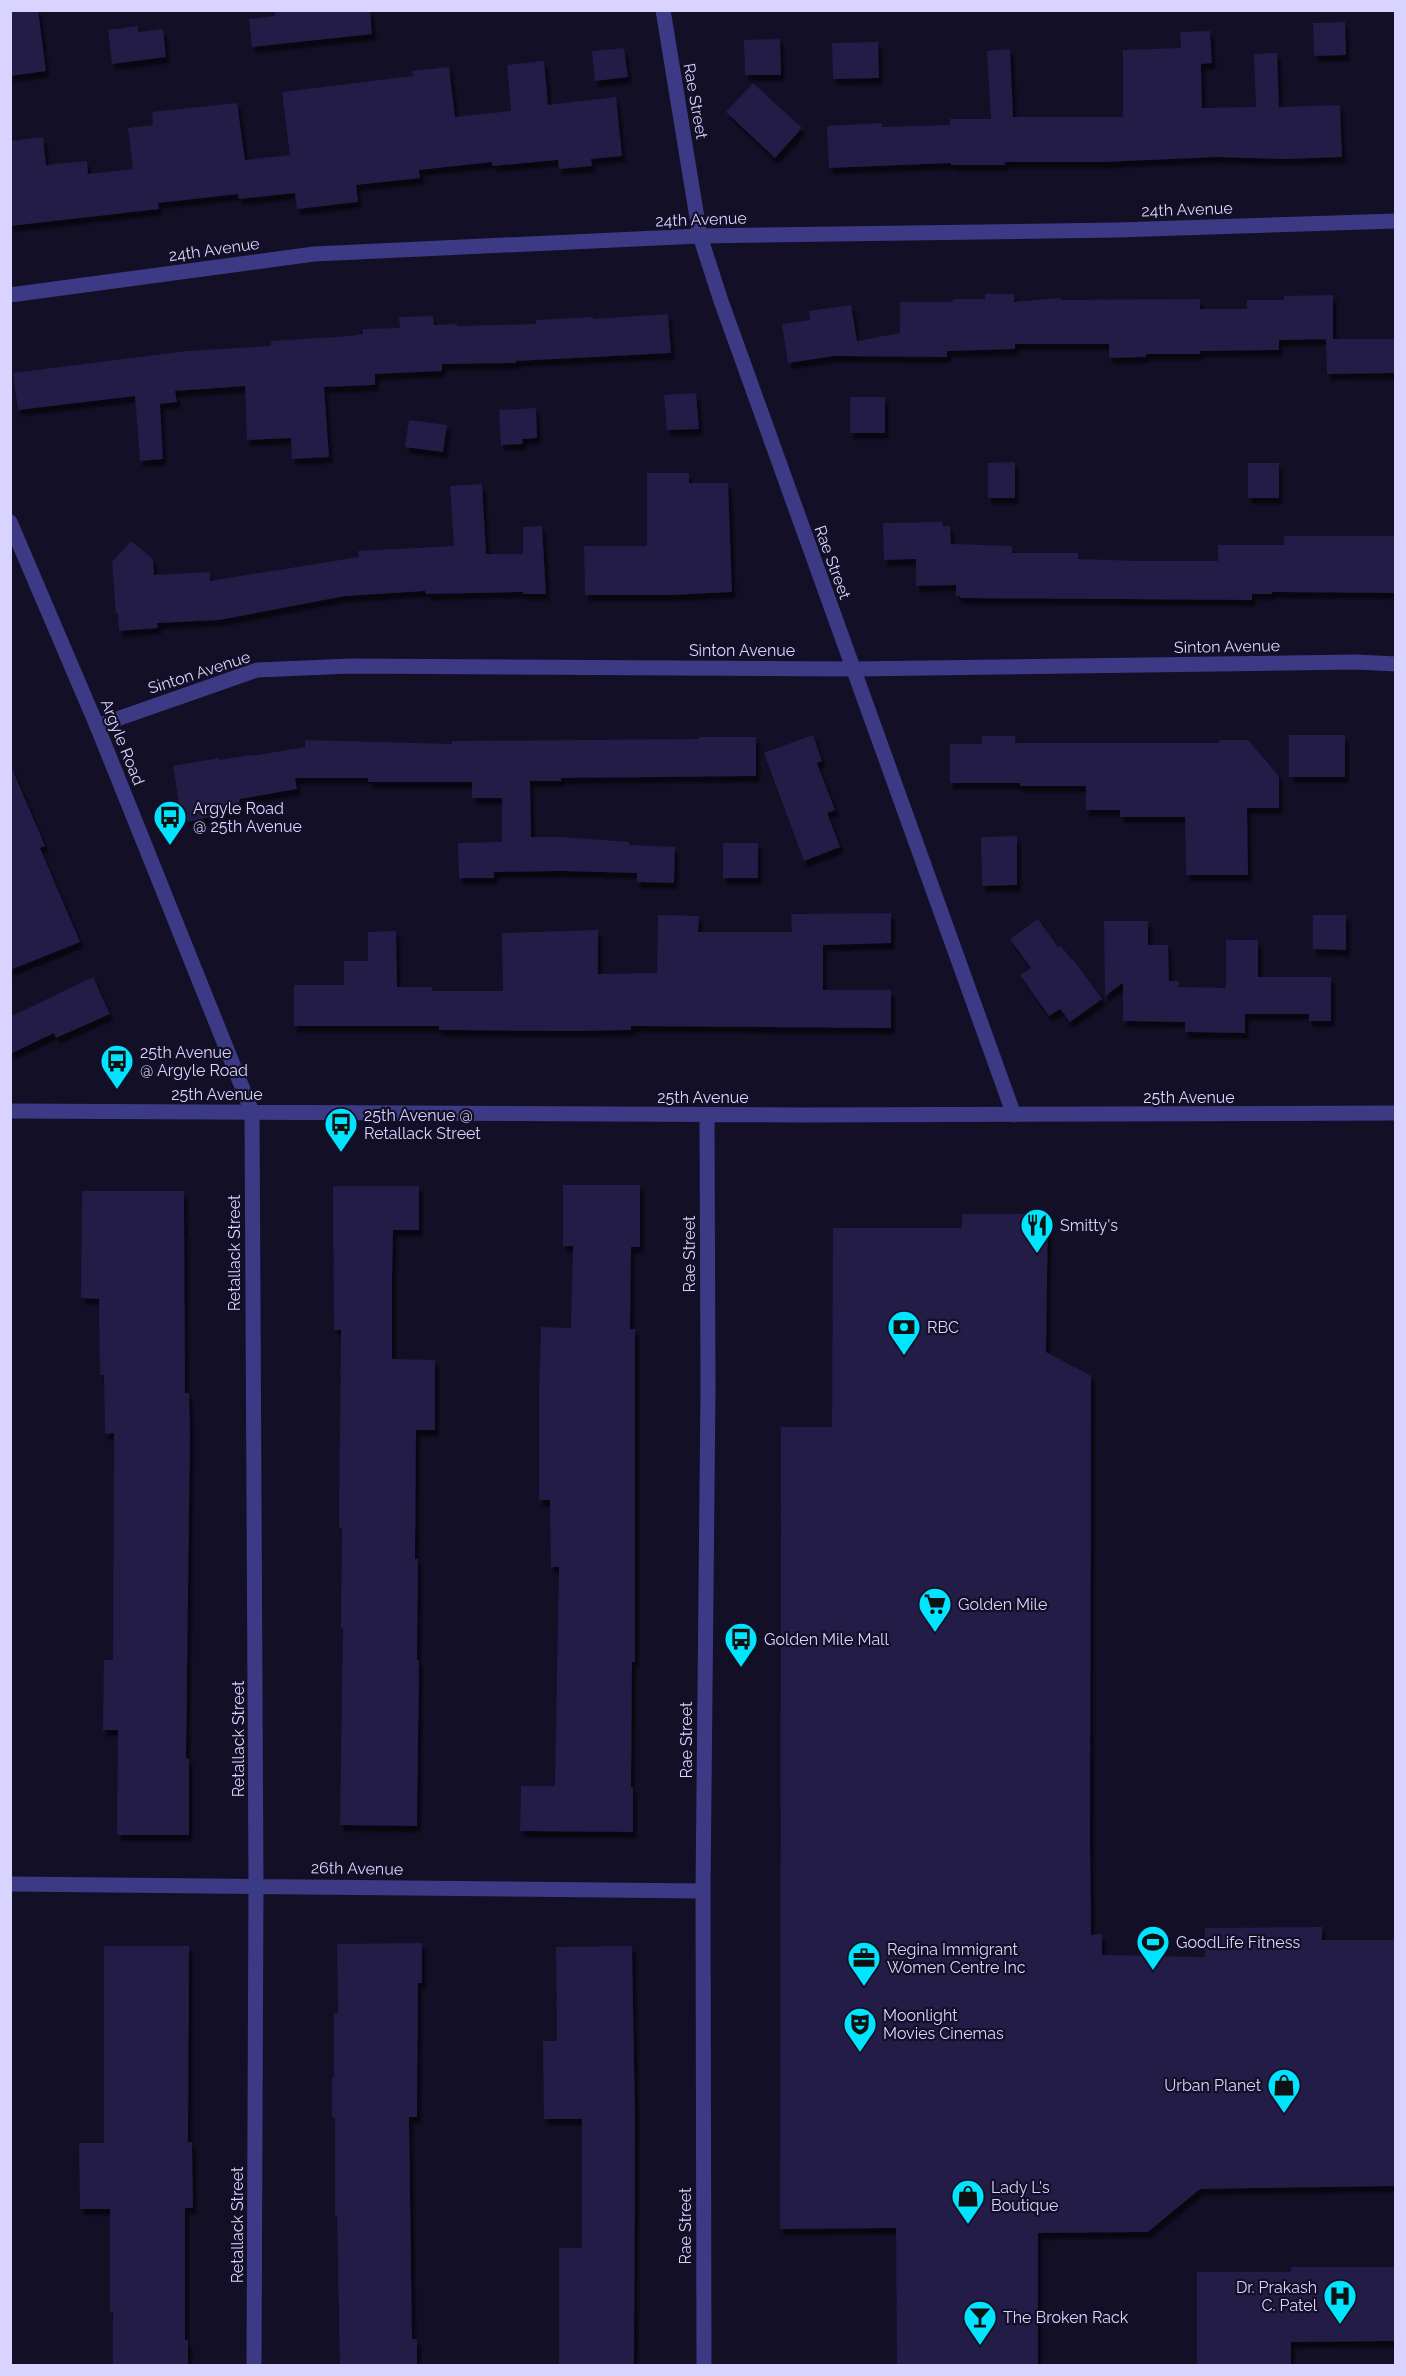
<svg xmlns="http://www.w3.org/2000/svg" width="1406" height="2376" font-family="Raleway,sans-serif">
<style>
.building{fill:#241b47;filter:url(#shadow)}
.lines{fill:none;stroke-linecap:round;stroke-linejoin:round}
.minor{stroke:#3d3a85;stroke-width:15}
.tertiary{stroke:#3d3a85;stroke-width:15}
.labels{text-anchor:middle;stroke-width:4.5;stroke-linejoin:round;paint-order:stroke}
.street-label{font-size:16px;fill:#d9d4ff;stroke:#130f26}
.poi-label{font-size:16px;fill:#d9d4ff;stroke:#130f26;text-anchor:start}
</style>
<defs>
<filter id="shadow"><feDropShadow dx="3.5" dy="6" stdDeviation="1.5" flood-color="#0009"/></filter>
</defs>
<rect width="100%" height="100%" fill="#130f26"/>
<!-- building -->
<path class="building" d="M10,10h28l8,61 -36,5z
M275,10h95l2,24 -120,13 -3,-28 26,-3z
M1345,22l1,33 -32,1 -1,-33z
M138,26v6l25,-3 3,28 -54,7 -4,-34z
M1210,31l2,32 -11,1 1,44 54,-1 -2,-53 23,-1 2,54 61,-2 2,52 -56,2 -70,-2 -112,5h-99v3h-54v-2l-122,5 -2,-42 54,-3 1,4 68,-2v-6h41l-4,-68 23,-2 3,68h110v-67l58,-2 -1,-16z
M780,39l1,36h-36l-1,-35z
M878,42l1,36 -46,1 -1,-36z
M624,48l4,29 -33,4 -3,-30z
M544,61l4,44 68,-8 6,59 -31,3 1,7 -33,3 -1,-9 -66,6v-4l-73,8 1,8 -64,7 2,17 -61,7 -2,-16 -56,6 -1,-5 -80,9 1,6 -149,17v-85l33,-4 3,28 41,-4 1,13 45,-5 -5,-41 25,-3 -1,-13 85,-9 8,57 45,-5 -8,-63 131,-16 -1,-5 37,-4 6,50 56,-6 -4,-46z
M753,83l49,45 -27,30 -49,-46z
M985,294h29v8l47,-4v2l139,-1v10h47v-9h37v-4l49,-1v44l-54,1v10l-79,1v3h-54v3l-37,1v-14h-94v5l-68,2v6l-113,-1 -46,7 -6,-39 28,-4 -1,-9 42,-6 6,36 43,-8v-31h52l1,-3h32z
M668,314l3,39 -155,8v2l-74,1v7l-67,3v11l-51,2 5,70 -37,2 -1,-21 -44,2 -2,-54 -70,5 2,11 -17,2 3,55 -23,2 -5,-65 -117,14 -5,-37 174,-22 84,-5v-5l79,-5 13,-2v-5l37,-1 -1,-11 34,-1 1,9 23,-1v2l79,-2v-4l57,-3v2z
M1326,339h69v34l-68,1z
M696,393l3,36 -32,1 -3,-35z
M850,397h35v36h-35z
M536,408l1,30 -15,1 1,5 -22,1 -2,-35z
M409,420l38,5 -4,27 -38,-5z
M1015,462v36h-27v-35z
M1248,463h31v35h-31z
M647,473h42v10h39l4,109 -61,3h-86l-1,-49h63z
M482,484l4,70h37v-27l19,-1 4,68h-23v-2l-97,2 -1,-3 -80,5 -126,24 -62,3 1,5 -39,3 -1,-18 -2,1 -4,-52 19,-21 22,18 1,16 56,-3v9l149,-24 -1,-6 96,-5 -4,-60z
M942,522l1,4h7l1,18 61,2v7h66v6l61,2h79v-16h66v-9h111v57l-123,-1v2h-20v6l-292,-2v-2h-4v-11l-40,1v-27l-32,1 -1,-37z
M813,735l9,26 -5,2 18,47 -8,3 13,34 -36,14 -40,-108z
M1289,735h56v42h-56z
M982,736h33v7h204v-3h29l31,36v32h-32l1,67h-62l-1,-58h-65v-7h-34v-24h-66v-3h-70v-39h32z
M699,737h57v39l-195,2v3h-31l1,56h30l68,5v3l46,2 -1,36 -37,-1v-9l-76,-2 -67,1v6h-35l-1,-35 44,-1v-44h-30v-16h-104v-4h-73l2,11 -57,10 -2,11 -50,12 -9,-19 -6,-37 46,-8v2l33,-5v1l53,-9v-7l147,4v-3l247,-2z
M10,764l35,82 -5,2 40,94 -70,28z
M1017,836v49l-35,1 -1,-49z
M723,843h35v35h-35z
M891,913v30l-68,2v45h68v38l-260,-2v4l-59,1 -133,-1v-4h-145v-41h50v-24h24v-29l28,-1 1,56h35v4h71l-1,-58 96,-3v44l59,-1 1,-58 41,1 -1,16h94l-1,-18z
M1313,915h33v35l-33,-1z
M1038,919l20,28 3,-1 10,13h2l29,40 -32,23 -10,-13 -11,7 -29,-41 11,-7 -21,-29z
M1104,921h44v24h20l1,36h10l-1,6 48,1v-48h32v37h73v44h-22v-7h-64v19l-60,-1v-10l-62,-1v-38l-18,13z
M93,977l17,37 -54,24 -2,-5 -44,21v-37z
M563,1185h77v62h-9l-1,82h5v333h-3l-1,125h2v45l-113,-1 1,-45h34l4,-219h-8l-1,-67h-11v-102l2,-71 30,1 2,-82h-10z
M333,1186h86v44h-26l-1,50v79l43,1v70h-19l-1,129h3l-1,101h2l-2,166 -77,-1 3,-197h-2l1,-100h-3l2,-198h-7z
M82,1191h102l1,202h4l1,40 -4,325 3,1v76h-72l1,-105h-15l1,-70h9l1,-227 -9,1 -1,-59h-4l-1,-76 -18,-1z
M962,1214h86l-2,138 45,24 -1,463 1,96 11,-1v21l103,2v-29l117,-1v13h73v246l-195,3 -52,43 -110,1v133h-141l-1,-138 -116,1 1,-802h51l1,-199h129z
M422,1943v40h-4l-1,134h-8l3,222h5v27h-77l-3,-151h-2v-97h-3v-40h2v-65h4l-1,-69z
M104,1946h85l-1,196h4l1,66h-8v132h3v26h-75v-54h-3v-103h-30l-1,-66h25z
M632,1946l3,173 -1,247h-75v-118h23v-129h-38l-1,-78h14l-1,-94z
M1291,2267h104v74l-104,1v24h-94v-94h94z"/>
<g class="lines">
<!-- minor -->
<path class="minor" d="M10,295l304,-41 386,-18 417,-6 279,-9
M97,726l160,-56 94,-4 502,3 503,-7 40,2
M252,1112l4,773 -2,481
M10,1884l693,7"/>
<!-- tertiary -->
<path class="tertiary" d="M663,10l37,226 21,65 293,814
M10,522l87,204 155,386
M10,1111l793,4 593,-2
M704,2366l-1,-475 5,-502 -1,-274"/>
</g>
<!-- icons -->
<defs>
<symbol id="bus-pin" viewBox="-11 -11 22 30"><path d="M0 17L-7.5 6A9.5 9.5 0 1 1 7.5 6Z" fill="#00e5ff" stroke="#130f26"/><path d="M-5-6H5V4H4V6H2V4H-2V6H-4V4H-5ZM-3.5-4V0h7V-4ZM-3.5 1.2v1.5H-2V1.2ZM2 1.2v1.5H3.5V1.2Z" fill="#111"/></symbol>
<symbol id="restaurant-pin" viewBox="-11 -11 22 30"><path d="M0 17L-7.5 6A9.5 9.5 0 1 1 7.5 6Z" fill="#00e5ff" stroke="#130f26"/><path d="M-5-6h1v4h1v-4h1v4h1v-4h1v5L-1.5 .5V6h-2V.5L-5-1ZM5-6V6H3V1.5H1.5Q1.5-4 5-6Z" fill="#111"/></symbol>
<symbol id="bank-pin" viewBox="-11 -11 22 30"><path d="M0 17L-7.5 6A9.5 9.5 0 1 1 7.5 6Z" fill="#00e5ff" stroke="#130f26"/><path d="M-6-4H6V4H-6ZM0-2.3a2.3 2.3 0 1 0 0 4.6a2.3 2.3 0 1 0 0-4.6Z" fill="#111"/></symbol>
<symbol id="supermarket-pin" viewBox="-11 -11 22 30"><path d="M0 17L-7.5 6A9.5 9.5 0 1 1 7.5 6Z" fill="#00e5ff" stroke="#130f26"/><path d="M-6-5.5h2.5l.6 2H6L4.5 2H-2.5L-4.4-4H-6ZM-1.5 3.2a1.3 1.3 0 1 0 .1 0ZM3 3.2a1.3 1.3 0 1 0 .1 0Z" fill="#111"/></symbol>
<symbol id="stadium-pin" viewBox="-11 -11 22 30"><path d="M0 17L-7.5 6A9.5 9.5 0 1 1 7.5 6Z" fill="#00e5ff" stroke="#130f26"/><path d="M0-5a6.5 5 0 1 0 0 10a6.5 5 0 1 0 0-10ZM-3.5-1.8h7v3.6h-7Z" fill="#111"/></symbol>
<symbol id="office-pin" viewBox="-11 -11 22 30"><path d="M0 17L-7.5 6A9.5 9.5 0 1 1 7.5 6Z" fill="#00e5ff" stroke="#130f26"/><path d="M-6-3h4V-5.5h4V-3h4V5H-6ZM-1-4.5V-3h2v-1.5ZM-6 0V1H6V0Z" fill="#111"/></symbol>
<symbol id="theatre-pin" viewBox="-11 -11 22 30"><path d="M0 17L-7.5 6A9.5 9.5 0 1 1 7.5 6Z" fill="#00e5ff" stroke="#130f26"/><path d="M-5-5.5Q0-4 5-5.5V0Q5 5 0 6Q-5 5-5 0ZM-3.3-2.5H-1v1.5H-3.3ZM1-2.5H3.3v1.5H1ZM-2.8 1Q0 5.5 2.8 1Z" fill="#111"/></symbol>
<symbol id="shop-pin" viewBox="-11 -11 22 30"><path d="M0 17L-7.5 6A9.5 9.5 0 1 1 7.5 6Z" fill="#00e5ff" stroke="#130f26"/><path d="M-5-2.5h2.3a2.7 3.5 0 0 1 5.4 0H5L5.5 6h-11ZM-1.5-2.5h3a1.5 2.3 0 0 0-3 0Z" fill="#111"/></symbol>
<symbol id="hospital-pin" viewBox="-11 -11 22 30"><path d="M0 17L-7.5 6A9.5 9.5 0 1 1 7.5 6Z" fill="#00e5ff" stroke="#130f26"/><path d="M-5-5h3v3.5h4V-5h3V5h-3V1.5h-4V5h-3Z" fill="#111"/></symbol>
<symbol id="bar-pin" viewBox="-11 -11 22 30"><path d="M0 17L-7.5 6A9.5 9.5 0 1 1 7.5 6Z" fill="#00e5ff" stroke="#130f26"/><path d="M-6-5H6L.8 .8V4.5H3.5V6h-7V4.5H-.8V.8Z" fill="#111"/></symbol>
</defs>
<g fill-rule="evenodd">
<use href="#bus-pin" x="151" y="798" width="38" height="52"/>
<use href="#bus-pin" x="98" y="1042" width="38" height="52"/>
<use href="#bus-pin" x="322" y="1105" width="38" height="52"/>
<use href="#restaurant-pin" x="1018" y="1206" width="38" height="52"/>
<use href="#bank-pin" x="885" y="1308" width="38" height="52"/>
<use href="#supermarket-pin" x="916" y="1585" width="38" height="52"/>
<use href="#bus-pin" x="722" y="1620" width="38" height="52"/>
<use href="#stadium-pin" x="1134" y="1923" width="38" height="52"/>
<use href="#office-pin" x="845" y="1939" width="38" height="52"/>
<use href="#theatre-pin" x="841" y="2005" width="38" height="52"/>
<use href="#shop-pin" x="1265" y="2066" width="38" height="52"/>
<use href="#shop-pin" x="949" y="2177" width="38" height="52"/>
<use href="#hospital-pin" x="1321" y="2277" width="38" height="52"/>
<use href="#bar-pin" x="961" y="2298" width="38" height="52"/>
</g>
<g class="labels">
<!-- street labels -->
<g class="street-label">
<text transform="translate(696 101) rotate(80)" y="6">Rae Street</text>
<text transform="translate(1187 209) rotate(-2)" y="6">24th Avenue</text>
<text transform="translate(701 219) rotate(-2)" y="6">24th Avenue</text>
<text transform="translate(214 249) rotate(-8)" y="6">24th Avenue</text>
<text transform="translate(833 562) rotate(70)" y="6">Rae Street</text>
<text transform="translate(1227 646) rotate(-1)" y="6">Sinton Avenue</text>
<text x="742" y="656">Sinton Avenue</text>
<text transform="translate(199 672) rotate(-18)" y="6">Sinton Avenue</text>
<text transform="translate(123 742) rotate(68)" y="6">Argyle Road</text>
<text x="217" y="1100">25th Avenue</text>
<text x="703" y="1103">25th Avenue</text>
<text x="1189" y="1103">25th Avenue</text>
<text transform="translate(234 1253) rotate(-90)" y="6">Retallack Street</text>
<text transform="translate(689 1254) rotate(-90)" y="6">Rae Street</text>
<text transform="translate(238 1739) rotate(-90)" y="6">Retallack Street</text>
<text transform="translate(686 1740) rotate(-90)" y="6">Rae Street</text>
<text transform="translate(357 1868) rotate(1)" y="6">26th Avenue</text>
<text transform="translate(237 2225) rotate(-90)" y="6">Retallack Street</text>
<text transform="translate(685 2226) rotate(-90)" y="6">Rae Street</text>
</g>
<!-- poi labels -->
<g class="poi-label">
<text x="193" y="814">Argyle Road<tspan x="193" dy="18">@ 25th Avenue</tspan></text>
<text x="140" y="1058">25th Avenue<tspan x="140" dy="18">@ Argyle Road</tspan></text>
<text x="364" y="1121">25th Avenue @<tspan x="364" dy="18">Retallack Street</tspan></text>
<text x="1060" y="1231">Smitty's</text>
<text x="927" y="1333">RBC</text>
<text x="958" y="1610">Golden Mile</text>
<text x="764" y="1645">Golden Mile Mall</text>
<text x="1176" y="1948">GoodLife Fitness</text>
<text x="887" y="1955">Regina Immigrant<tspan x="887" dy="18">Women Centre Inc</tspan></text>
<text x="883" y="2021">Moonlight<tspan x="883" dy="18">Movies Cinemas</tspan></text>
<text x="1261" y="2091" text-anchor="end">Urban Planet</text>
<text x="991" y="2193">Lady L's<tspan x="991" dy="18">Boutique</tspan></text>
<text x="1317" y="2293" text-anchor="end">Dr. Prakash<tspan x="1317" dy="18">C. Patel</tspan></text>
<text x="1003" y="2323">The Broken Rack</text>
</g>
</g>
<!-- border -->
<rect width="1406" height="2376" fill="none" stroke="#d9d4ff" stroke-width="24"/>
</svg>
